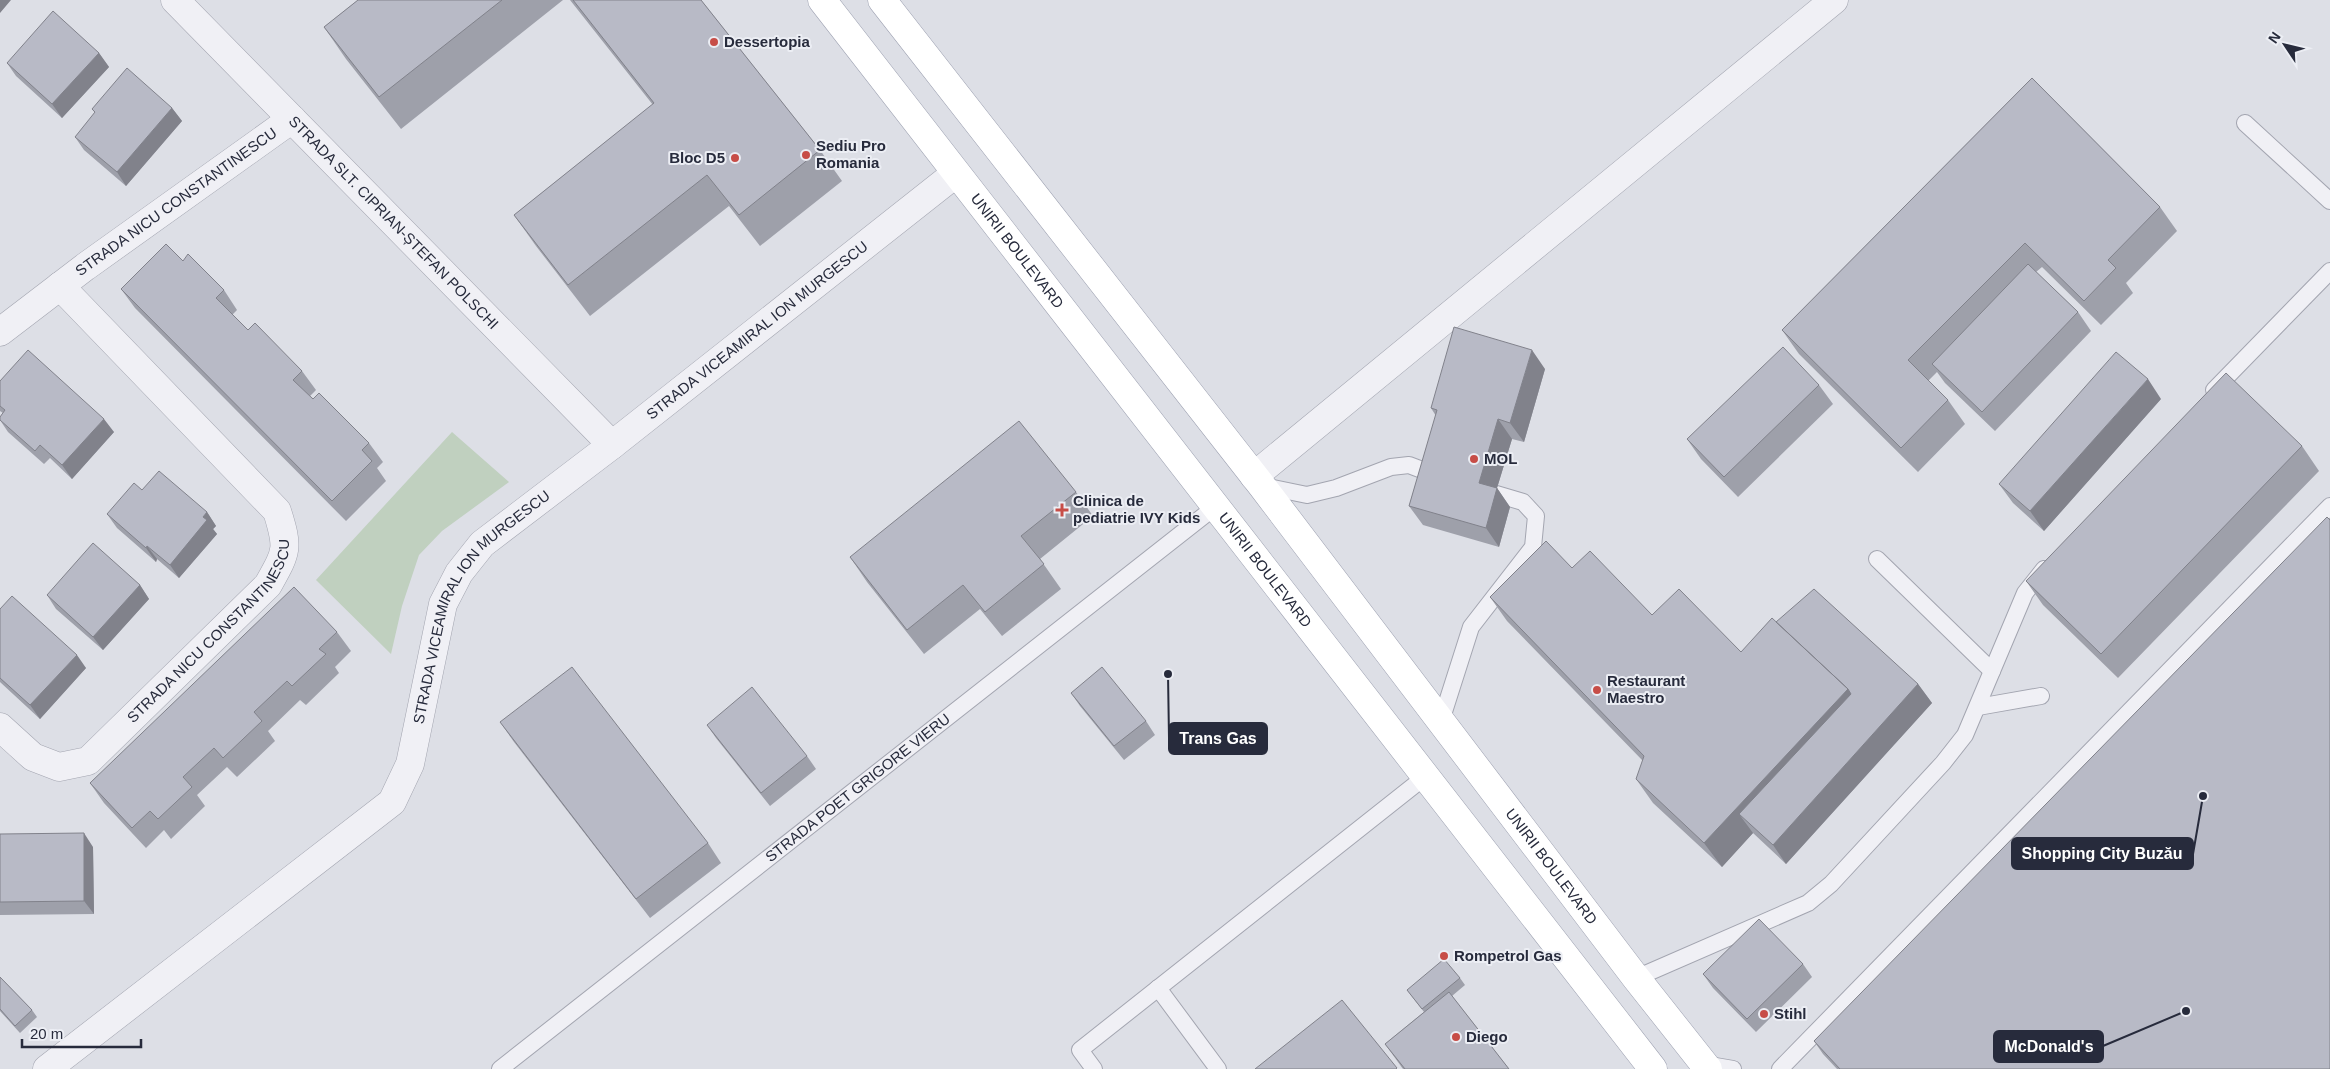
<svg xmlns="http://www.w3.org/2000/svg" width="2330" height="1069" font-family="Helvetica,sans-serif">
<style>
.green{fill:#c0d0bf}
.lines{fill:none;stroke-linecap:round;stroke-linejoin:round}
.service-casing{stroke:#a3a5b0;stroke-width:18}
.minor-casing{stroke:#a3a5b0;stroke-width:29}
.primary-casing{stroke:#9da1b1;stroke-width:29}
.service{stroke:#f0f0f5;stroke-width:16}
.minor{stroke:#f0f0f5;stroke-width:28}
.primary{stroke:#fff;stroke-width:28}
.wall{fill:#9ea0aa}
.shaded-wall{fill:#81828b}
.building{fill:#b8bac6;stroke:#81828b}
.poi-dot{fill:#c74d47;stroke:#eceef4;stroke-width:2}
.labels{text-anchor:middle;stroke-width:4;stroke-linejoin:round;paint-order:stroke}
.poi-label{font-size:15px;font-weight:bold;fill:#272b3c;stroke:#eceef4;text-anchor:start}
.street-label{font-size:15px;fill:#272b3c;stroke:#eceef4}
.leader{fill:none;stroke:#272b3c;stroke-width:2}
.callout-dot{fill:#272b3c;stroke:#eceef4;stroke-width:2}
.callout{fill:#272b3c;stroke:#272b3c;stroke-width:2}
.callout-label{font-size:16px;text-anchor:middle;font-weight:bold;fill:#fff}
</style>
<rect width="100%" height="100%" fill="#dddfe6"/>
<!-- green -->
<path class="green" d="M452,432l57,50 -67,49 -23,24 -17,51 -11,48 -75,-74z"/>
<g class="lines">
<defs>
<g id="service">
<path d="M2245,123l85,78"/>
<path d="M2214,390l116,-119"/>
<path d="M1263,486l44,9 29,-7 55,-21 18,-2 29,11"/>
<path d="M1877,559l115,112"/>
<path d="M1978,707l63,-11"/>
<path d="M1441,721l30,-94 62,-80 3,-31 -13,-14 -27,-8"/>
<path d="M1636,978l172,-75 23,-19 112,-121 22,-28 60,-142 19,-24"/>
<path d="M1158,988l60,81"/>
<path d="M1704,1064l29,5"/>
<path id="s1" d="M500,1069l715,-562"/>
<path d="M1094,1069l-14,-19 346,-274"/>
<path d="M1780,1069l550,-563"/>
</g>
<g id="minor">
<path id="s2" d="M175,0l437,445"/>
<path id="s3" d="M0,332l85,-65 207,-148"/>
<path d="M1254,476l580,-476"/>
<path id="s4" d="M0,727l33,30 26,10 29,-6 180,-176c19,-34 21,-36 9,-74l-217,-225"/>
<path id="s5" d="M47,1069l345,-267 18,-38 33,-160 16,-31 23,-29 130,-99 343,-271"/>
</g>
<g id="primary">
<path id="s6" d="M822,0l831,1069"/>
<path id="s7" d="M882,0l380,486 374,492 72,91"/>
</g>
</defs>
<!-- service casing -->
<use href="#service" class="service-casing"/>
<!-- minor casing -->
<use href="#minor" class="minor-casing"/>
<!-- primary casing -->
<use href="#primary" class="primary-casing"/>
<!-- service -->
<use href="#service" class="service"/>
<!-- minor -->
<use href="#minor" class="minor"/>
<!-- primary -->
<use href="#primary" class="primary"/>
</g>
<!-- wall -->
<path class="wall" d="M358,0h205l-162,129 -55,-70 -22,-32z
M570,0h131l119,150 22,31 -82,65 -31,-40 -139,110 -54,-70 -22,-31 139,-110z
M99,53l10,14 -47,51 -46,-42 -9,-13z
M2032,78l128,129 17,24 -51,52 7,10 -32,32 -59,-58 -6,5 42,40 13,19 -96,100 -50,-48 -8,-11 -9,9 20,19 17,24 -47,48 -119,-118 -17,-24z
M172,108l10,13 -56,65 -42,-36 -9,-13 20,-24 -3,-4z
M183,261l41,29 13,20 -5,5 16,15 54,41 14,19 -6,6 59,47 14,19 -6,6 9,13 -40,40 -211,-213 -14,-19z
M1545,369l-21,73 -12,-3 -15,49 13,19 -11,40 -76,-22 -14,-19 27,-90 -5,-8z
M0,381l114,51 -42,47 -22,-21 -6,6 -36,-32 -8,-12v-3l3,-4 -3,-2z
M1819,385l14,19 -95,93 -37,-38 -14,-20z
M2161,399l-117,132 -31,-28 -14,-19z
M2302,446l17,25 -201,207 -75,-73 -17,-24z
M142,490l65,22 9,14 -3,3 4,5 -38,44 -22,-19 -1,3 -39,-34 -10,-14z
M1076,492l17,24 -53,43 21,30 -59,47 -22,-27 -56,45 -57,-72 -17,-25z
M1572,568l80,47 89,37 35,-30 142,62 14,19 -146,161 -33,-31 -31,34 -69,-64 -17,-24 7,-18 -136,-140 -17,-24z
M140,585l9,14 -46,51 -47,-41 -9,-14z
M0,609l86,59 -46,51 -40,-37z
M337,632l14,19 -16,16 4,6 -33,32 -6,-5 -32,31 7,10 -38,36 -10,-10 -30,28 8,11 -34,33 -7,-9 -18,18 -42,-45 -14,-20z
M1071,693l75,28 9,14 -31,25 -44,-54z
M500,722l208,121 13,20 -71,55 -136,-176z
M707,725l100,31 9,13 -46,37 -54,-68z
M0,834l93,13 1,67 -94,1z
M1803,964l9,13 -56,55 -43,-44 -10,-14z
M0,977l32,33 5,7 -17,16 -20,-22z
M1460,978l5,7 -13,11 57,73h-106l-18,-25 39,-32 -17,-22z
M1814,1041l516,28h-493l-14,-15z"/>
<!-- shaded-wall -->
<path class="shaded-wall" d="M0,0h11l-11,13z
M99,53l10,14 -47,51 -10,-14z
M172,108l10,13 -56,65 -9,-14z
M1532,350l13,19 -21,73 -14,-19z
M2148,379l13,20 -117,132 -14,-20z
M104,419l10,13 -42,47 -10,-14z
M1498,419l14,20 -15,49 13,19 -11,40 -13,-19 -7,-45z
M207,512l9,14 -3,3 4,5 -38,44 -9,-13 33,-48z
M147,546l10,13 -1,3 -10,-14z
M140,585l9,14 -46,51 -10,-13z
M77,655l9,13 -46,51 -10,-14z
M1918,684l14,19 -146,161 -13,-19z
M1848,689l17,24 -126,101 14,19 -31,34 -18,-24z
M84,833l9,14 1,67 -10,-13z"/>
<!-- building -->
<path class="building" d="M358,0h144l-123,97 -55,-70z
M573,0h128l119,150 -81,65 -32,-40 -139,110 -54,-70 140,-112z
M53,11l46,42 -47,51 -45,-41z
M127,68l45,40 -55,64 -42,-35 20,-25 -3,-3z
M2032,78l128,129 -52,53 8,8 -32,33 -59,-58 -117,117 40,40 -47,48 -119,-118z
M166,244l17,17 5,-7 36,36 -8,8 32,32 7,-7 47,48 -9,9 20,19 6,-6 50,50 -7,7 10,11 -40,40 -211,-212z
M2028,264l50,48 -96,100 -50,-48z
M1454,327l78,23 -22,73 -12,-4 -19,64 18,5 -11,40 -77,-22 28,-96 -6,-2z
M1783,347l36,38 -95,92 -37,-38z
M28,350l76,69 -42,46 -22,-20 -5,6 -35,-31v-3l5,-7 -5,-4v-25z
M2116,352l32,27 -118,132 -31,-27z
M2226,373l76,73 -201,208 -75,-73z
M1019,421l57,71 -55,44 23,28 -59,48 -22,-27 -56,45 -57,-73z
M159,471l48,41 -4,5 4,3 -37,45 -23,-19 -1,2 -39,-34 27,-31 8,7z
M2327,517l3,3v549h-490l-26,-28z
M1546,541l26,27 18,-17 62,64 27,-26 62,63 31,-34 76,71 -144,154 -68,-64 8,-23 -154,-159z
M93,543l47,42 -47,52 -46,-42z
M294,587l43,45 -18,17 7,5 -34,32 -5,-5 -33,31 8,9 -39,37 -9,-10 -31,29 9,10 -34,32 -8,-8 -18,17 -42,-45z
M1814,589l104,95 -145,161 -34,-31 112,-120 -3,-5 -72,-67z
M12,596l65,59 -47,50 -30,-27v-69z
M572,667l136,176 -72,56 -136,-177z
M1102,667l44,54 -32,25 -43,-53z
M752,687l55,69 -46,37 -54,-68z
M84,833v68l-84,1v-68z
M1759,919l44,45 -56,55 -44,-45z
M1444,959l16,19 -38,31 -15,-19z
M0,977l32,33 -17,16 -15,-17z
M1449,992l60,77h-104l-20,-25z
M1342,1000l55,68 -1,1h-141z"/>
<!-- markers -->
<g class="poi-dot">
<circle cx="714" cy="42" r="5"/>
<circle cx="806" cy="155" r="5"/>
<circle cx="735" cy="158" r="5"/>
<circle cx="1474" cy="459" r="5"/>
<path d="M1059.5 502.5h5v5h5v5h-5v5h-5v-5h-5v-5h5z"/>
<circle cx="1597" cy="690" r="5"/>
<circle cx="1444" cy="956" r="5"/>
<circle cx="1764" cy="1014" r="5"/>
<circle cx="1456" cy="1037" r="5"/>
</g>
<g class="labels">
<!-- poi labels -->
<g class="poi-label">
<text x="724" y="47">Dessertopia</text>
<text x="816" y="151">Sediu Pro<tspan x="816" dy="17">Romania</tspan></text>
<text x="725" y="163" text-anchor="end">Bloc D5</text>
<text x="1484" y="464">MOL</text>
<text x="1073" y="506">Clinica de<tspan x="1073" dy="17">pediatrie IVY Kids</tspan></text>
<text x="1607" y="686">Restaurant<tspan x="1607" dy="17">Maestro</tspan></text>
<text x="1454" y="961">Rompetrol Gas</text>
<text x="1774" y="1019">Stihl</text>
<text x="1466" y="1042">Diego</text>
</g>
<!-- street labels -->
<g class="street-label">
<text dy="5" stroke="none"><textPath href="#s3" startOffset="219">STRADA NICU CONSTANTINESCU</textPath></text>
<text dy="5" stroke="none"><textPath href="#s2" startOffset="312">STRADA SLT. CIPRIAN-ȘTEFAN POLSCHI</textPath></text>
<text dy="5" stroke="none"><textPath href="#s6" startOffset="318">UNIRII BOULEVARD</textPath></text>
<text dy="5" stroke="none"><textPath href="#s5" startOffset="1062">STRADA VICEAMIRAL ION MURGESCU</textPath></text>
<text dy="5" stroke="none"><textPath href="#s6" startOffset="722">UNIRII BOULEVARD</textPath></text>
<text dy="5" stroke="none"><textPath href="#s5" startOffset="658">STRADA VICEAMIRAL ION MURGESCU</textPath></text>
<text dy="5" stroke="none"><textPath href="#s4" startOffset="282">STRADA NICU CONSTANTINESCU</textPath></text>
<text dy="5" stroke="none"><textPath href="#s1" startOffset="455">STRADA POET GRIGORE VIERU</textPath></text>
<text dy="5" stroke="none"><textPath href="#s7" startOffset="1095">UNIRII BOULEVARD</textPath></text>
</g>
</g>
<!-- callouts -->
<path class="leader" d="M1168 674L1169 738M2203 796L2193 854M2186 1011L2103 1046"/>
<g class="callout-dot">
<circle cx="1168" cy="674" r="5"/>
<circle cx="2203" cy="796" r="5"/>
<circle cx="2186" cy="1011" r="5"/>
</g>
<g class="callout">
<rect x="1169" y="723" width="98" height="31" rx="5"/>
<rect x="2012" y="838" width="181" height="31" rx="5"/>
<rect x="1994" y="1031" width="109" height="31" rx="5"/>
</g>
<g class="callout-label">
<text x="1218" y="744">Trans Gas</text>
<text x="2102" y="859">Shopping City Buzău</text>
<text x="2049" y="1052">McDonald's</text>
</g>
<!-- north arrow -->
<g transform="translate(2285 45) rotate(305)" stroke="#eceef4" stroke-width="4" paint-order="stroke">
<path d="M0-4L9 19L0 12L-9 19Z" fill="#272b3c"/>
<text y="-8" font-size="14" font-weight="bold" text-anchor="middle" fill="#272b3c">N</text>
</g>
<!-- scale -->
<path d="M22 1039v8h119v-8" fill="none" stroke="#272b3c" stroke-width="2.5"/>
<text x="30" y="1039" font-size="15" fill="#272b3c" stroke="#eceef4" stroke-width="4" paint-order="stroke">20 m</text>
</svg>
